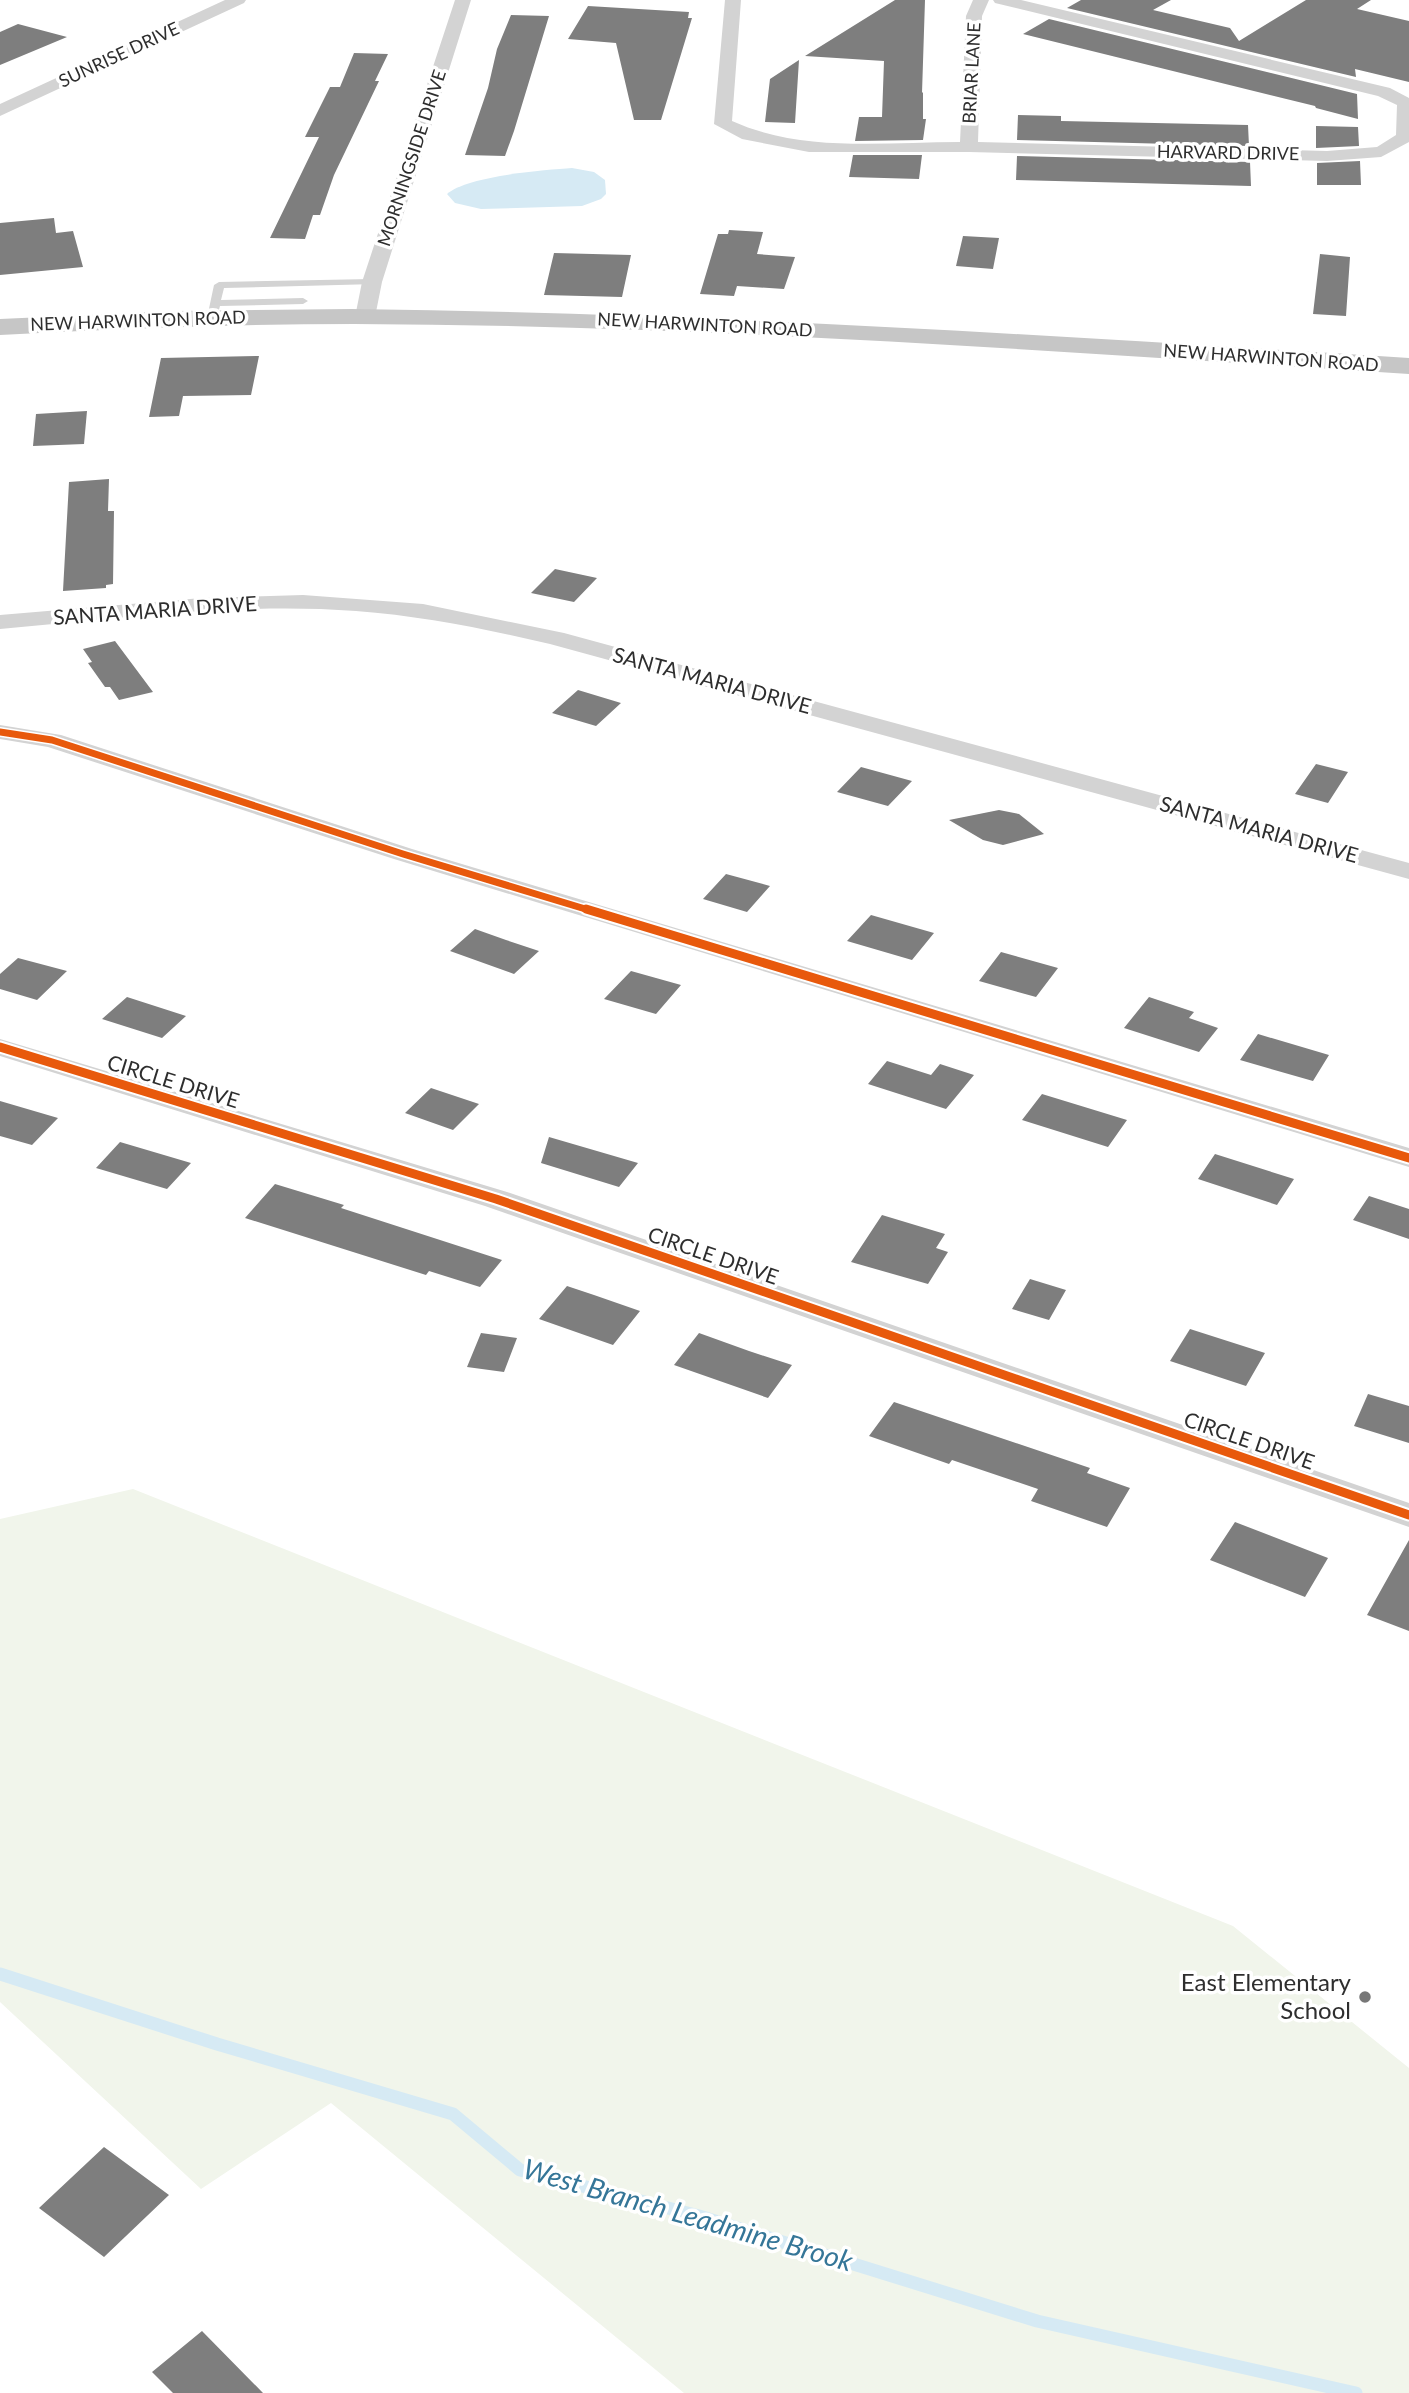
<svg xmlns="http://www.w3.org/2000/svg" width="1409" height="2393" font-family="Lato,sans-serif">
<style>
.green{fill:#f1f5eb}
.water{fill:#d6eaf4}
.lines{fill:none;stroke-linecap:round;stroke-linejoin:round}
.stream{stroke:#d6eaf4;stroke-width:13}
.building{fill:#7e7e7e}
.service{fill:#d3d3d3;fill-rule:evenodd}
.minor{fill:#d3d3d3;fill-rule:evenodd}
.primary{fill:#c6c6c6;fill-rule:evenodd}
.cycleway-far1-casing{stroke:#fff;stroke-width:10}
.cycleway-casing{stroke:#fff;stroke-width:13}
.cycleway-far1{stroke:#e8590c;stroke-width:7}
.cycleway{stroke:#e8590c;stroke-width:9}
.poi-dot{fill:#777;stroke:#fff;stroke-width:2.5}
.labels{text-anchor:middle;stroke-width:7;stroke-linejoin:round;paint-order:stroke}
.far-street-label{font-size:18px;fill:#2e2e2e;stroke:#fff}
.street-label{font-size:21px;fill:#2e2e2e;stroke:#fff}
.near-poi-label{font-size:24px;fill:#2e2e2e;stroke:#fff;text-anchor:end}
.near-water-label{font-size:28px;font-style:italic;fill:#357698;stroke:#fff}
</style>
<rect width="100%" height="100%" fill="#fff"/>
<!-- green -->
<path class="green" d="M133,1489l1100,437 176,142v325h-725l-353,-290 -130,86 -201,-187v-483z"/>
<!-- water -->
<path class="water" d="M572,168l22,4 11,8 1,14 -5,5 -19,7 -101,3 -26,-6 -8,-9c20,-18 96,-24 125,-26z"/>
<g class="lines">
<!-- stream -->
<path class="stream" d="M0,1974l217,70 236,70 67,56 179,46 338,105 319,72"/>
</g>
<!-- building -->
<path class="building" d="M895,0h30l-3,93 1,-1v27h3l-3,21 -68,1 4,-24h23l2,-56 -79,-5z
M1081,0h90l-18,10 77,18 9,13 67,-41h65l-14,9 52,12v61l-54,-13 1,8 -289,-69z
M588,6l101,6 -1,6h4l-31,102h-27l-18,-77 -48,-4z
M511,15l38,1 -35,115 -9,25 -40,-1 23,-67 9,-39z
M1049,19l308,75 1,25 -42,-11 -1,-2 -292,-72z
M18,24l49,13 -67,28v-33z
M354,53l34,1 -13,27h4l-45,94 -14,40h-7l-8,24 -35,-1 49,-101h-14l25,-50h10z
M799,60l-4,63 -30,-1 5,-43z
M1018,115l43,1v5l187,4 1,21 -232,-6z
M1316,126l42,1 1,19 -43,2z
M853,155h69l-3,24 -70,-2z
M1017,156l233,6 1,24 -235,-6z
M1360,161l1,24h-44v-22z
M54,218l2,15 17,-2 10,36 -83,8v-52z
M729,230l34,2 -6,22 38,3 -11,32 -47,-3 -3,10 -34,-2 18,-60h10z
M963,236l36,2 -6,31 -37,-3z
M554,253l77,2 -9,42 -78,-2z
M1320,254l30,3 -4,59 -33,-2z
M259,356l-8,39 -68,1 -4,20 -30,1 12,-59z
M87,411l-3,33 -51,2 3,-32z
M109,479l-1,32h6l-1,73 -7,1v3l-43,3 6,-109z
M555,569l42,9 -23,24 -43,-9z
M115,641l38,51 -34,8 -9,-13h-5l-17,-24 4,-1 -9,-13z
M578,690l43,13 -25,23 -44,-13z
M1316,764l32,8 -20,31 -33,-9z
M861,767l51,14 -24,25 -51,-14z
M999,810l20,4 25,20 -41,11 -20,-5 -34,-20z
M726,874l44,12 -23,26 -44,-13z
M871,915l63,18 -22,27 -65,-19z
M475,929l31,11 33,11 -25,23 -64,-23z
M1001,952l57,16 -22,29 -57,-16z
M18,958l49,13 -30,29 -37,-11v-15z
M631,971l50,14 -25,29 -52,-15z
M127,997l59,19 -24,22 -60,-19z
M1149,997l45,15 -5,6 29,10 -19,24 -75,-24z
M1258,1034l71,21 -16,26 -73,-21z
M887,1061l44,14 9,-11 34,11 -28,34 -78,-25z
M431,1088l48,16 -26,26 -48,-17z
M1042,1094l85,26 -19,27 -86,-27z
M0,1101l58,17 -26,27 -32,-9z
M549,1137l89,26 -19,24 -78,-24z
M120,1142l71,21 -24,26 -71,-21z
M1215,1154l79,25 -17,26 -79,-26z
M275,1184l69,21 -3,3 161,52 -22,27 -51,-16 -3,4 -181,-57z
M1369,1196l40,13v30l-56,-19z
M882,1215l63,19 -9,14 12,4 -20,32 -77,-22z
M1030,1279l36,11 -17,30 -37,-11z
M567,1286l27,9 46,16 -27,34 -74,-26z
M1190,1329l75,24 -19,33 -76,-25z
M481,1333l36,5 -13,34 -37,-5z
M699,1333l50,18 43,14 -24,33 -94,-33z
M1368,1394l41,12v37l-55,-17z
M894,1402l196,66 -3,5 43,15 -23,39 -76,-26 7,-12 -86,-29 -3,4 -80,-28z
M1235,1522l93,36 -23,39 -95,-37z
M1409,1540v91l-42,-16z
M104,2147l65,48 -65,62 -65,-49z
M202,2331l61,62h-90l-21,-21z"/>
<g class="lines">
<!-- service -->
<path class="service" d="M372,279l5,3 -1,2 -152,4 -3,12 82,-2 5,3 -5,3 -83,2 -4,14 -9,-2 7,-33 5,-3z"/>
<!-- minor -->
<path class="minor" d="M225,0h21l-2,3 -244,113v-12z
M455,0h16l-89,282 -7,35 -3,4h-14l-3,-4 7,-35z
M725,0h16l-9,121c71,32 152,21 228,21l6,-126 7,-16h16l-7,16 -4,126 349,9 50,-4 19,-12 1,-30 -19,-9 -383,-93 -2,-3h28l369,88 19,10v44l-28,15 -54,4 -358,-9h-160l-67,-13 -28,-15z
M303,595l120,9 141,29 845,230v16l-859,-235c-64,-15 -128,-28 -194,-33 -118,-9 -238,8 -356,18v-14l202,-17z
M0,725l61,10 351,114 997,299v19l-1015,-308 -346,-112 -48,-8z
M0,1039l507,153 902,311v24l-924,-321 -485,-150z"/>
<!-- primary -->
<path class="primary" d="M352,309c353,4 705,27 1057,49v16c-351,-22 -703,-49 -1055,-50 -118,0 -236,5 -354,11v-16l176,-8z"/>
<defs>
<path id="cycleway-far1" d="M0,732l52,8 351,114 189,57"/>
<path id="cycleway" d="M586,909l823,249
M0,1047l496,152 913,316"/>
</defs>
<!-- cycleway-far1 casing -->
<use href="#cycleway-far1" class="cycleway-far1-casing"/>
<!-- cycleway casing -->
<use href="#cycleway" class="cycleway-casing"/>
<!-- cycleway-far1 -->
<use href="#cycleway-far1" class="cycleway-far1"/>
<!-- cycleway -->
<use href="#cycleway" class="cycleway"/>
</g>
<!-- markers -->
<circle class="poi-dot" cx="1365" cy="1997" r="7"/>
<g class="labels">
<!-- far-street labels -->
<g class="far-street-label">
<text transform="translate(119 55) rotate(-25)" y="6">SUNRISE DRIVE</text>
<text transform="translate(972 73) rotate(-87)" y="6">BRIAR LANE</text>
<text transform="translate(1228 153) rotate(1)" y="6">HARVARD DRIVE</text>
<text transform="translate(412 158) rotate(-72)" y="6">MORNINGSIDE DRIVE</text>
<text transform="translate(138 321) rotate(-2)" y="6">NEW HARWINTON ROAD</text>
<text transform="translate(705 325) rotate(3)" y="6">NEW HARWINTON ROAD</text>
<text transform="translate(1271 358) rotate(4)" y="6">NEW HARWINTON ROAD</text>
</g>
<!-- street labels -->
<g class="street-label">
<text transform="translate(155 611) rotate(-4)" y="7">SANTA MARIA DRIVE</text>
<text transform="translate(712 681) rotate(15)" y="7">SANTA MARIA DRIVE</text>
<text transform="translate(1259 830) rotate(15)" y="7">SANTA MARIA DRIVE</text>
<text transform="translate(173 1082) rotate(17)" y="7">CIRCLE DRIVE</text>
<text transform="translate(713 1256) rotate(19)" y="7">CIRCLE DRIVE</text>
<text transform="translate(1249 1441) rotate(19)" y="7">CIRCLE DRIVE</text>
</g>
<!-- near-poi labels -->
<g class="near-poi-label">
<text x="1351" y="1991">East Elementary<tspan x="1351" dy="28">School</tspan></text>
</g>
<!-- near-water labels -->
<g class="near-water-label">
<text transform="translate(688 2215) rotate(16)" y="10">West Branch Leadmine Brook</text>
</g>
</g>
</svg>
